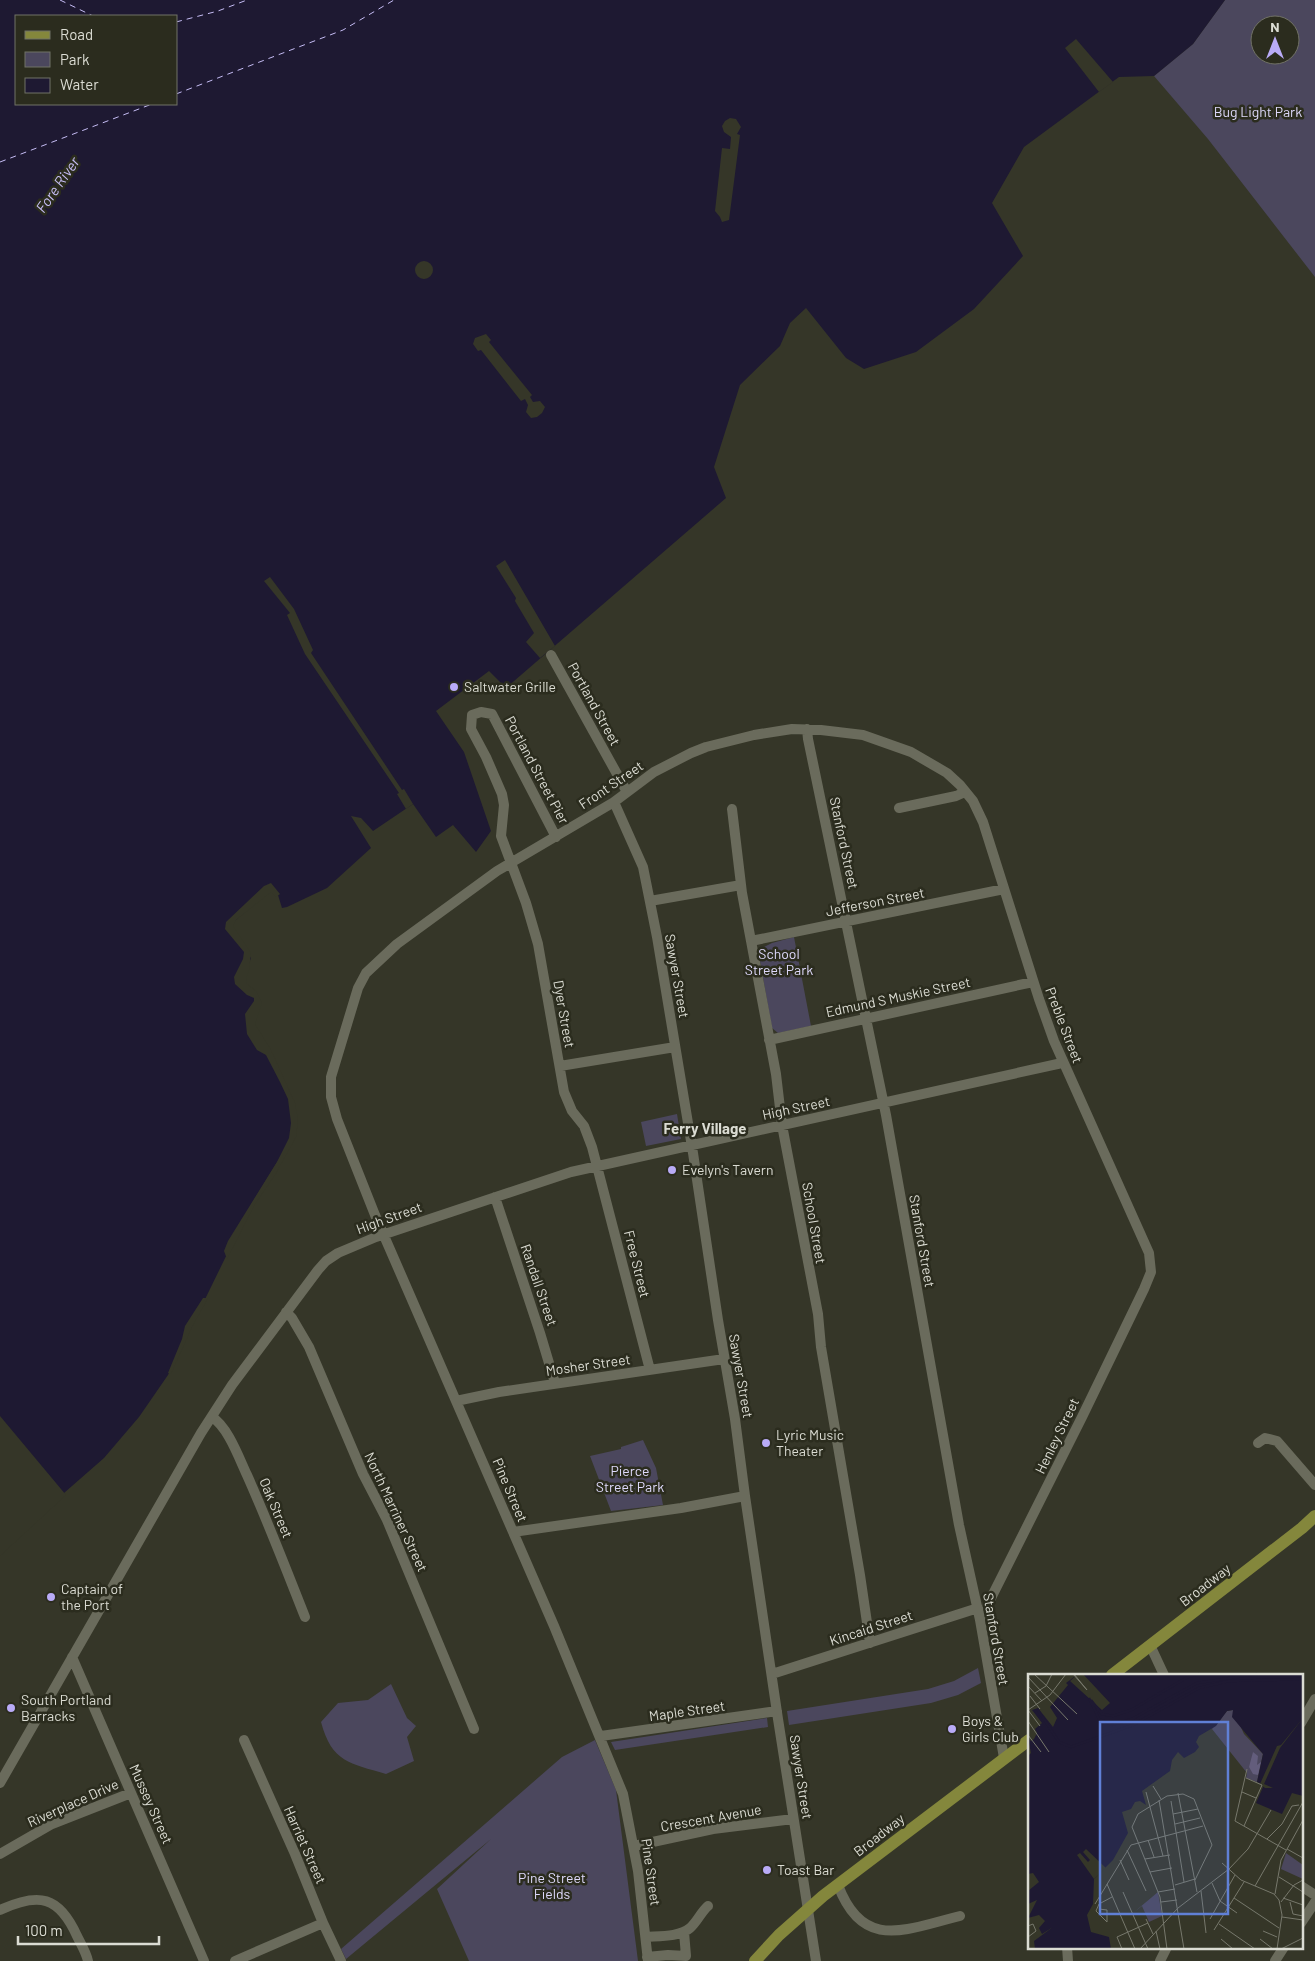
<svg xmlns="http://www.w3.org/2000/svg" width="1315" height="1961" font-family="Barlow,sans-serif">
<style>
.green{fill:#4b475d;fill-rule:evenodd}
.water{fill:#1e1932;fill-rule:evenodd}
.pier{fill:#353628}
.lines{fill:none;stroke-linecap:round;stroke-linejoin:round}
.ferry{stroke:#c6bdf5;stroke-width:1;stroke-dasharray:6 5;stroke-linecap:butt}
.minor{stroke:#6a6b5c;stroke-width:10}
.major{stroke:#84873c;stroke-width:12}
.poi-dot{fill:#b9abf7;stroke:#2b2c1e;stroke-width:2}
.labels{text-anchor:middle;stroke-width:5;stroke-linejoin:round;paint-order:stroke}
.park-label{font-size:14px;fill:#dfdafc;stroke:#2b2c1e}
.poi-label{font-size:14px;fill:#dbdcd3;stroke:#2b2c1e;text-anchor:start}
.street-label{font-size:14px;fill:#dbdcd3;stroke:#2b2c1e}
.water-label{font-size:15px;font-style:italic;fill:#c6bdf5;stroke:#2b2c1e}
.neighbourhood-label{font-size:15px;font-weight:bold;fill:#dbdcd3;stroke:#2b2c1e}
.inset-river{fill:none;stroke:#1e1932;stroke-width:2.5}
.inset-road{fill:none;stroke:#77786c;stroke-width:1}
.view{fill:#6080d6;fill-opacity:0.15;stroke:#6080d6;stroke-width:2.5}
.inset-edge{fill:none;stroke:#dbdcd3;stroke-width:2.5}
</style>
<rect width="100%" height="100%" fill="#353628"/>
<!-- green -->
<path class="green" d="M1225,0h90v277l-107,-138 -54,-63 39,-32zM1260,25h30v30h-30z
M794,937l17,89 -33,7 -6,-5 -14,-78 14,-7z
M677,1114l4,25 -35,7 -5,-24z
M643,1440l13,28 7,37 -52,6 -21,-55 31,-7v-2z
M978,1668l3,15 -23,12 -27,8 -142,22 -2,-14 141,-22 26,-8z
M391,1684l16,34 9,8 -9,11 7,24 -28,13c-36,-11 -54,-11 -65,-52l17,-19 30,-3z
M767,1718l1,9 -153,23 -4,-8z
M595,1740l21,50 22,171h-169l-32,-72 54,-50 -145,120 -5,-10 221,-192z"/>
<!-- water -->
<path class="water" d="M0,0h1225l-32,44 -39,32 -35,1 -95,70 -32,56 31,53 -49,53 -58,43 -52,17 -18,-11 -40,-50 -16,15 -10,23 -40,39 -26,82 12,31 -220,190 -17,-17 -53,40 28,41 27,79 -15,21 -23,-27 -17,12 -23,-33 -40,27 -12,-13 -10,-2 20,32 -44,40 -40,19 -5,1 -4,-13 -6,-7 -42,37 21,33 -7,18 1,10 10,6 -2,32 40,81v31l-41,67 -84,172 -29,42 -35,41 -40,35 -64,61zM16,16h160v88h-160z"/>
<!-- pier -->
<path class="pier" d="M1076,39l37,43 -14,10 -34,-44z
M730,118l6,1 5,8 -4,7 3,1 -11,85 -7,2 -2,-5 -5,-6 7,-63 8,1 1,-12 -7,-5 -2,-6 3,-5z
M415 270a9 9 0 1 1 18 0a9 9 0 1 1-18 0Z
M486,334l5,6 -2,2 43,53 -2,2 3,5 7,-1 5,6 -3,6 -5,4 -6,1 -5,-6 2,-7 -3,-6 -4,2 -40,-51 -3,1 -5,-7 2,-6z
M505,560l50,86 -15,12 -14,-16 8,-9 -19,-32 1,-3 -20,-32z
M270,577l24,32 19,41 -2,3 91,137 2,-1 9,15 -7,5 -9,-15 2,-1 -94,-139 -18,-39 3,-2 -26,-32z
M271,883l9,11 -4,3 -5,-5 -35,28 -3,6 18,27 -2,17 -3,9 1,5 9,7 6,12 -7,21 16,26 24,53 3,17 -2,17 -21,38 -20,29 -28,55 -3,-8 4,-10 49,-79 12,-24 2,-15 -3,-24 -8,-17 -14,-27 -9,-5 -10,-16 -2,-20 9,-13v-3l-7,-3 -12,-11 -1,-7 9,-18 1,-7 -19,-23 1,-7 38,-36z
M203,1298h5l-16,29 -21,47 -3,-1 14,-34 3,-13z
M0,1416l66,79 -66,61z"/>
<g class="lines">
<!-- ferry -->
<path class="ferry" d="M60,0l33,16
M176,22l42,-11 29,-11
M176,94l167,-64 51,-30
M0,162l152,-58"/>
<!-- minor -->
<path class="minor" d="M551,655l76,137
M807,729l1,10 78,376 73,410 21,95 24,138
M614,802l29,65 14,70 36,216 25,167 17,99 10,77 33,223 38,242
M899,808l57,-12 9,-4
M732,809l10,84 34,181 6,51 36,189 3,33 39,228 10,68
M556,837l-64,-123 -11,-2 -9,3 -1,14 15,28 16,37 2,11 -3,31 25,67 12,41 26,148 8,19 12,15 8,21 58,223
M650,901l91,-16
M751,941l253,-52
M769,1040l264,-58
M560,1066l115,-19
M495,1197l45,136 15,50
M286,1312l6,6 17,29 54,127 24,46 87,209
M456,1401l43,-9 225,-33
M212,1417c16,10 27,41 35,58 21,47 39,94 58,142
M1258,1443l7,-5 12,3 38,44
M513,1532l168,-24 64,-12
M1150,1645l14,30
M72,1657l132,304
M772,1674l206,-66
M1301,1723l14,-24
M601,1736l176,-25
M244,1740l51,114 28,69 18,38
M0,1783l201,-350 31,-48 86,-115 8,-9 12,-8 38,-16 195,-65 491,-109
M634,1846l79,-17 80,-10
M0,1854l52,-30 79,-31
M838,1885c25,67 68,44 122,31
M1301,1886l14,9
M0,1910c39,-18 59,-14 77,26 4,8 9,16 11,25
M1301,1923l14,-21
M646,1937c12,-1 34,0 44,-9 7,-6 11,-16 18,-22
M1067,1947l1,14
M647,1957l21,-2 18,1 -2,-24
M235,1961l88,-38
M648,1961l-10,-90 -15,-77 -69,-168 -179,-411 -38,-96 -6,-22v-20l27,-89 8,-15 31,-29 100,-73 117,-69 40,-30 37,-19 15,-6 48,-12 38,-6 29,1 42,5 48,17 36,21 13,12 13,16 10,21 56,177 15,42 95,212 2,19 -7,17 -62,128 -102,203
M1160,1961l7,-14
M1275,1961l9,-14"/>
<!-- major -->
<path class="major" d="M1112,1675l190,-147 13,-12
M755,1961l24,-26 44,-39 206,-156"/>
</g>
<!-- markers -->
<g class="poi-dot">
<circle cx="454" cy="687" r="5"/>
<circle cx="672" cy="1170" r="5"/>
<circle cx="766" cy="1443" r="5"/>
<circle cx="51" cy="1597" r="5"/>
<circle cx="11" cy="1708" r="5"/>
<circle cx="952" cy="1729" r="5"/>
<circle cx="767" cy="1870" r="5"/>
</g>
<g class="labels">
<!-- park labels -->
<g class="park-label">
<text x="1258" y="117">Bug Light Park</text>
<text x="779" y="959">School<tspan x="779" dy="16">Street Park</tspan></text>
<text x="630" y="1476">Pierce<tspan x="630" dy="16">Street Park</tspan></text>
<text x="552" y="1883">Pine Street<tspan x="552" dy="16">Fields</tspan></text>
</g>
<!-- poi labels -->
<g class="poi-label">
<text x="464" y="692">Saltwater Grille</text>
<text x="682" y="1175">Evelyn's Tavern</text>
<text x="776" y="1440">Lyric Music<tspan x="776" dy="16">Theater</tspan></text>
<text x="61" y="1594">Captain of<tspan x="61" dy="16">the Port</tspan></text>
<text x="21" y="1705">South Portland<tspan x="21" dy="16">Barracks</tspan></text>
<text x="962" y="1726">Boys &amp;<tspan x="962" dy="16">Girls Club</tspan></text>
<text x="777" y="1875">Toast Bar</text>
</g>
<!-- street labels -->
<g class="street-label">
<text transform="translate(594 704) rotate(61)" y="5">Portland Street</text>
<text transform="translate(537 770) rotate(62)" y="5">Portland Street Pier</text>
<text transform="translate(611 785) rotate(-34)" y="5">Front Street</text>
<text transform="translate(844 843) rotate(78)" y="5">Stanford Street</text>
<text transform="translate(875 902) rotate(-11)" y="5">Jefferson Street</text>
<text transform="translate(677 976) rotate(80)" y="5">Sawyer Street</text>
<text transform="translate(898 997) rotate(-12)" y="5">Edmund S Muskie Street</text>
<text transform="translate(564 1014) rotate(80)" y="5">Dyer Street</text>
<text transform="translate(1064 1025) rotate(69)" y="5">Preble Street</text>
<text transform="translate(796 1108) rotate(-12)" y="5">High Street</text>
<text transform="translate(389 1218) rotate(-20)" y="5">High Street</text>
<text transform="translate(814 1223) rotate(80)" y="5">School Street</text>
<text transform="translate(922 1241) rotate(80)" y="5">Stanford Street</text>
<text transform="translate(637 1264) rotate(76)" y="5">Free Street</text>
<text transform="translate(539 1285) rotate(71)" y="5">Randall Street</text>
<text transform="translate(588 1365) rotate(-8)" y="5">Mosher Street</text>
<text transform="translate(741 1376) rotate(80)" y="5">Sawyer Street</text>
<text transform="translate(1057 1436) rotate(-64)" y="5">Henley Street</text>
<text transform="translate(510 1490) rotate(67)" y="5">Pine Street</text>
<text transform="translate(276 1508) rotate(67)" y="5">Oak Street</text>
<text transform="translate(396 1512) rotate(65)" y="5">North Marriner Street</text>
<text transform="translate(1205 1585) rotate(-38)" y="5">Broadway</text>
<text transform="translate(871 1628) rotate(-18)" y="5">Kincaid Street</text>
<text transform="translate(996 1639) rotate(80)" y="5">Stanford Street</text>
<text transform="translate(687 1711) rotate(-8)" y="5">Maple Street</text>
<text transform="translate(801 1777) rotate(81)" y="5">Sawyer Street</text>
<text transform="translate(73 1803) rotate(-24)" y="5">Riverplace Drive</text>
<text transform="translate(151 1804) rotate(66)" y="5">Mussey Street</text>
<text transform="translate(711 1818) rotate(-10)" y="5">Crescent Avenue</text>
<text transform="translate(879 1835) rotate(-38)" y="5">Broadway</text>
<text transform="translate(305 1845) rotate(66)" y="5">Harriet Street</text>
<text transform="translate(651 1872) rotate(82)" y="5">Pine Street</text>
</g>
<!-- water labels -->
<g class="water-label">
<text transform="translate(58 185) rotate(-55)" y="5">Fore River</text>
</g>
<!-- neighbourhood labels -->
<g class="neighbourhood-label">
<text x="705" y="1134">Ferry Village</text>
</g>
</g>
<!-- overview -->
<g transform="translate(1028 1674)">
<rect width="275" height="275" fill="#353628"/>
<path d="M205,36l11,24 19,20 -6,28 -11,-4 1,-5 -35,-44 15,-18zM258,179l17,12v14l-22,-10zM130,218l4,24 -13,6 -7,-16 -9,7z" fill="#4b475d"/>
<path d="M225,78l5,4 -1,9 4,-3 -3,13 -5,-1 -4,-7z" fill="#635d7c"/>
<path d="M50,0h225v122l-11,-3 -10,21 -26,-11 8,-18 -7,-3 6,-28 -31,-37 1,-7 -6,1 -11,15 -17,10 -3,6 3,5 -4,5 -11,6 -6,-6 -6,8 -2,11 -28,20 4,14 -6,-4 -5,1 -4,7 -9,3 6,21 -15,27 -19,19 -1,25 -6,11 4,17 18,5 2,12h-76l-1,-8 19,-14 -11,7 -3,-6 6,-7 -6,-6 -11,3 9,-18 -9,4v-13l11,-9 -6,-9 -5,1v-118l3,-3 -3,-15 3,3 3,-2 3,-6 -2,-4 7,-6 -10,-13 6,-2 15,19 4,-9 -7,-11 18,-22 -2,-2z" fill="#1e1932"/>
<path d="M50,0h5l27,29 -8,7 -32,-29zM275,44l-23,30 -16,36 9,4h-8l-5,-4 17,-38 4,-1zM58,175l20,19 -12,11 -17,-24 3,-2 8,9 2,-2 -7,-8z" fill="#353628"/>
<path class="inset-river" d="M61,24l10,21 13,6 20,-6 65,-36 60,-9M63,26l11,14 11,2 18,-6 57,-33 11,-3M9,35l22,33 12,5 62,-22 66,-37 30,-7 74,-2"/>
<path class="inset-road" d="M6,0l43,40M45,0l14,16 -13,-16M0,3l40,43M0,12l14,15M7,19l11,-7 6,-12M2,22l10,13M0,36l12,16M0,36l22,-15 16,-21M0,47l21,31M0,61l13,17M219,95l-12,52 51,29M125,112l8,13M118,118l17,64M214,118l14,6M150,119l19,99M166,125l18,46 -17,35M131,126l25,149M143,127l13,81M145,140l25,-5M147,150l25,-6M216,152l18,-41 -16,-7M239,165l15,-15 10,-18 7,-1M120,166l6,17M259,175l16,9M99,176l19,41M117,185l25,-4M92,186l9,20M194,189l19,17 33,14 5,6 3,15 -5,34M201,195l19,-20 23,-39M122,198l22,-4M251,203l24,15M184,209l8,18 17,12M79,210l28,65M147,211l20,-6M227,212l48,-84M173,217l5,42M95,218l25,57M130,218l17,-3M247,220l6,-34 22,-40M206,224l45,30M255,224l20,7M133,228l16,-2M253,228l13,-17 9,-5M262,228l3,12 10,2M67,230l36,-59 72,-19M71,235l8,1v12l-11,-11 3,-7 13,-7M254,243l21,3M118,245l7,15M182,245l25,-44M191,250l36,25M0,252l5,-2 3,7 -8,6M186,256l30,-48M128,257l4,18M235,257l14,6M193,265l12,10M232,265l13,10M94,275l-5,-12 31,-14M112,275l38,-41 51,-39M139,275l-7,-52 -28,-70 6,-13 29,-18 16,-2 11,5M253,275l22,-11"/>
<path class="view" d="M72,48h128v192h-128z"/>
<rect width="275" height="275" class="inset-edge"/>
</g>
<!-- legend -->
<rect x="15" y="15" width="162" height="90" fill="#2b2c1e" stroke="#717266"/>
<rect x="25" y="31" width="25" height="8" fill="#84873c" stroke="#717266"/>
<text x="60" y="40" font-size="15" fill="#dbdcd3">Road</text>
<rect x="25" y="52" width="25" height="15" fill="#4b475d" stroke="#717266"/>
<text x="60" y="65" font-size="15" fill="#dbdcd3">Park</text>
<rect x="25" y="78" width="25" height="15" fill="#1e1932" stroke="#717266"/>
<text x="60" y="90" font-size="15" fill="#dbdcd3">Water</text>
<!-- north arrow -->
<g transform="translate(1275 40)"><circle r="24" fill="#2b2c1e" stroke="#717266"/>
<path d="M0-4L9 19L0 12L-9 19Z" fill="#b9abf7"/>
<text y="-8" font-size="14" font-weight="bold" text-anchor="middle" fill="#dbdcd3">N</text>
</g>
<!-- scale -->
<path d="M18 1936v8h141v-8" fill="none" stroke="#dbdcd3" stroke-width="2.5"/>
<text x="25" y="1936" font-size="15" fill="#dbdcd3" stroke="#2b2c1e" stroke-width="4" paint-order="stroke">100 m</text>
</svg>
